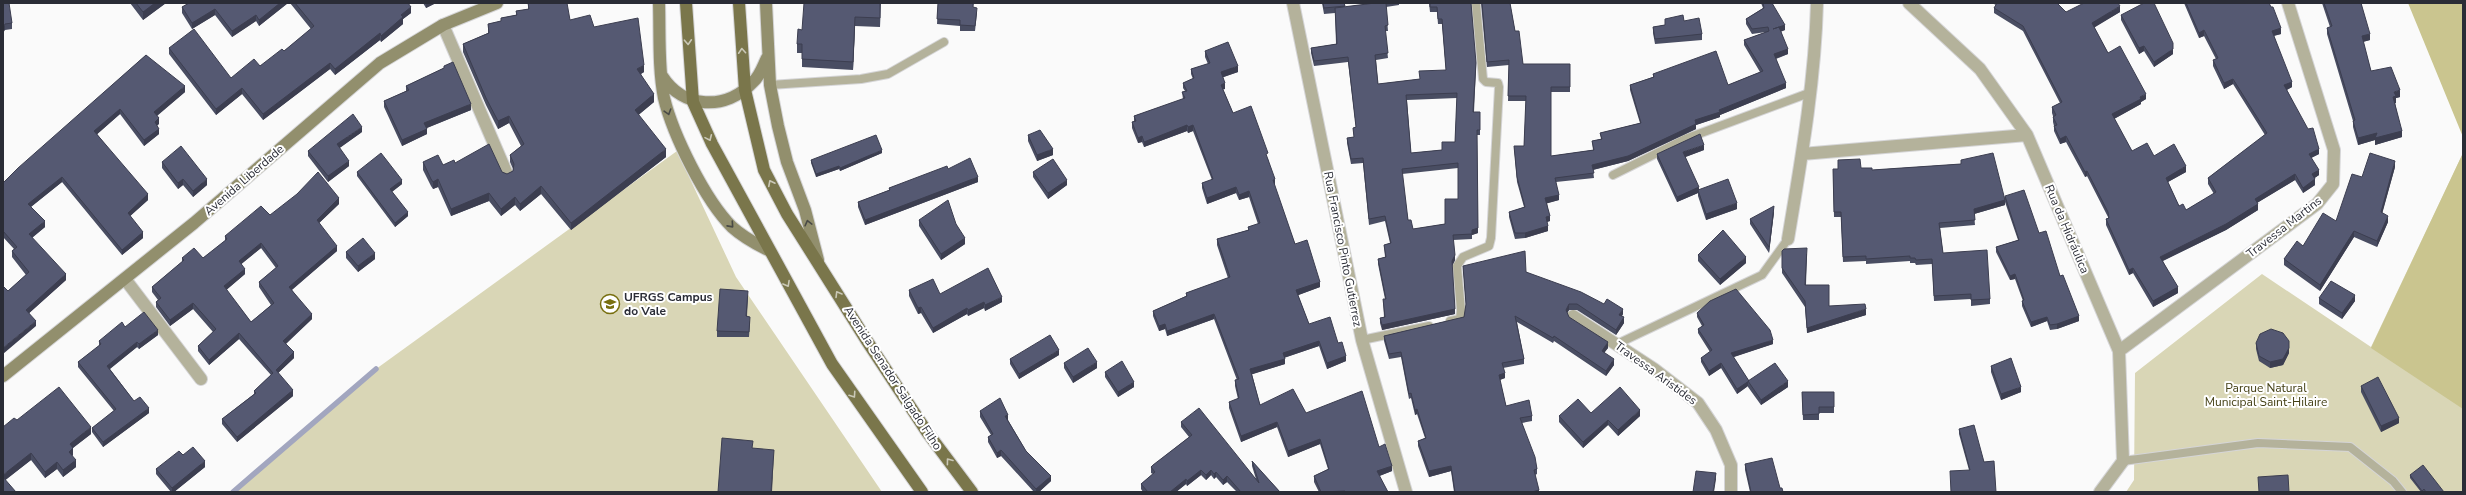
<svg xmlns="http://www.w3.org/2000/svg" width="2466" height="495" font-family="'Nunito Sans',sans-serif">
<style>
.green{fill:#d9d6b6}
.forest{fill:#cac58f}
.lines{fill:none;stroke-linecap:round;stroke-linejoin:round}
.stream{stroke:#a2a6bf;stroke-width:5.5}
.service-casing{stroke:#d5d5d7;stroke-width:10}
.minor-casing{stroke:#d5d5d7;stroke-width:14}
.secondary-casing{stroke:#d5d5d7;stroke-width:14}
.primary-casing{stroke:#d5d5d7;stroke-width:14}
.service{stroke:#b4b29b;stroke-width:8}
.minor{stroke:#b4b29b;stroke-width:12}
.secondary{stroke:#928f6d;stroke-width:12}
.primary{stroke:#7a764b;stroke-width:12}
.wall{fill:#494d62;fill-rule:evenodd}
.shaded-wall{fill:#3c3e50}
.building{fill:#555972;stroke:#3c3e50;fill-rule:evenodd}
.oneway{stroke:#cac8b7}
.oneway2{stroke:#494a46}
.labels{text-anchor:middle;stroke-width:4;stroke-linejoin:round;paint-order:stroke}
.street-label{font-size:12px;fill:#2a2c36;stroke:#fff}
.poi-label{font-size:12px;font-weight:bold;fill:#2a2c36;stroke:#fff;text-anchor:start}
.park-label{font-size:12px;fill:#433f14;stroke:#fff}
</style>
<rect width="100%" height="100%" fill="#fafafa"/>
<!-- green -->
<path class="green" d="M677,151l59,126 146,215h-649l143,-123z
M2463,153v339h-337l8,-12 1,-107 127,-99 109,73z"/>
<!-- forest -->
<path class="forest" d="M2408,3h55v134z
M2463,153v256l-92,-61z"/>
<g class="lines">
<!-- stream -->
<path class="stream" d="M233,492l143,-123"/>
<defs>
<path id="service" d="M770,85l91,-6 27,-5 56,-32
M1613,175l72,-36 124,-46
M1450,321l10,-2 1,-9 -4,-44 6,-9 26,-11 2,-8 8,-151 -1,-4 -12,-1 -3,-3 -7,-75
M1362,340l67,-14
M1617,344l145,-69 26,-36
M2123,461l135,-18 92,4 43,34 9,11"/>
<path id="minor" d="M1293,3l69,337 44,152
M1909,3l71,66 47,66 92,216 4,110 -23,31
M443,25l64,149
M1802,154l225,-19
M1788,239c13,-78 27,-157 29,-236
M125,279l76,100
M1573,316l81,53 44,34 18,27 15,35v27
M2119,351l198,-147 16,-20 1,-34 -46,-147"/>
<path id="secondary" d="M659,3c1,31 -1,64 5,95 9,37 41,102 68,129 11,10 22,16 36,23
M766,3l4,82 8,41 9,36 18,48 13,50
M662,76c21,33 64,35 91,6 7,-6 10,-16 14,-24
M3,376l191,-153 186,-160 63,-38 54,-22"/>
<path id="primary" d="M686,3l7,99 19,42 120,220 90,128
M739,3l6,87 19,80 23,44 80,127 60,91 45,60"/>
</defs>
<!-- service casing -->
<use href="#service" class="service-casing"/>
<!-- minor casing -->
<use href="#minor" class="minor-casing"/>
<!-- secondary casing -->
<use href="#secondary" class="secondary-casing"/>
<!-- primary casing -->
<use href="#primary" class="primary-casing"/>
<!-- service -->
<use href="#service" class="service"/>
<!-- minor -->
<use href="#minor" class="minor"/>
<!-- secondary -->
<use href="#secondary" class="secondary"/>
<!-- primary -->
<use href="#primary" class="primary"/>
</g>
<!-- wall -->
<path class="wall" d="M3,3l9,20v6l-7,1z
M130,3h36l-23,17z
M189,3h99l-29,23 -3,-5 -24,16 -17,-22 -23,14 -10,-16v-6z
M290,3h118l3,10 -8,6v5l-22,18 -1,-2 -45,35 -5,-6 -67,51 -21,-26 -26,21 -47,-61v-6l62,30 29,-12 24,-15 27,-22z
M423,3h13l-10,5z
M528,3l42,17 24,7 50,45 -3,2 13,28 -16,13 28,42 -95,73 -30,-36 -21,17 -5,-6 -14,11 -12,-15 -38,15 -13,-29 -5,2 -2,-3 -8,-16v-8l20,3 12,-2 47,9 5,2 6,-3v-2l-3,-7v-7l11,-9 -12,-23 -11,6 -12,-24 -23,-53v-8l25,-11v-9l13,-3v-3l15,-3v-4l12,-2z
M881,3l-1,24 -25,-1 -2,44 -51,-3v-14h-5v-9l5,-14z
M938,3h36l-1,4 4,6 -2,18h-15v-5l-23,-2z
M1322,3h22l1,4 30,-4h24v2l-13,2 2,24h-3l3,27 -12,2 2,24 42,-5 26,-9 -4,-46h-4l-1,-12h-7l-1,-9h42l5,65 -2,44h6v23h-3l1,98 -6,2v4l-19,1 2,20 -3,6 3,48 -73,16 -2,-7v-5l4,-1 -1,-18h2l-7,-35v-5l7,-2 -1,-12 6,-2 -5,-22 -16,4 -6,-62 -12,1 -4,-21v-5l7,-1 -1,-9 3,-1 -8,-65 -34,4 -3,-13v-5l25,-4 -1,-31 -11,1zM1457,98l-2,44 -13,8 -31,3 -4,-53zM1458,168v31l-13,25 -32,5 -5,-9 -6,-46z
M1481,3h29l5,28 8,33h47v28h-19v64l42,-6 -1,-9 9,-2 -1,-6 40,-10 -10,-33v-5l23,-8v-3l75,11 32,-13 -16,-27v-5l22,-8 -14,2 -6,-10v-5l17,-11 -2,-5h11l13,27 -4,1 7,23 -12,5 10,29 -66,27v2l-24,8v4l-68,32 -35,9 1,8 -38,4 3,18 -12,3 3,18 -3,1 1,9 -23,7 -10,1 -6,-22v-5l15,-5 -7,-25 -3,-36h10l2,-45h-18l1,-36 -22,2z
M1992,3h65l9,9h54l-26,15 14,26 38,46 -5,3v2l-27,15 18,32 22,5 32,16 -18,10 11,24 7,4 28,-16 -6,-10v-6l57,-43 -32,-51 -9,5 -11,-23v-6l3,-1 -12,-23 -5,2 -15,-35h85l12,31 -7,2 18,51 -5,3 32,64 -8,4 8,17 -5,3 1,7 -12,8 -8,-13 -38,23 1,7 -32,20 -63,31 15,32 -25,14 -20,-34 -4,2 -23,-50v-6l2,-1v-1l-21,-41 -2,1 -19,-35 -6,2 -6,-13v-5l-1,-4v-6l-1,-3v-6l8,-4 -37,-72 -29,-18v-5l2,-3z
M2322,3h39l9,37 -7,2 8,29 29,26 -4,1v5h-1l7,34 -27,8v-5l-17,5 -5,-18v-6l-26,-87v-6l3,-1z
M2121,15l52,39 -19,13 -10,-16 -5,3 -18,-34z
M1665,19l19,2 18,13v6l-47,4 -2,-11v-6l12,-2z
M1205,51l33,21 -15,5 2,12h-2l10,24 35,46 7,26h-1l21,59 25,43 -22,8 11,29 29,19 8,18 -19,8 -8,-23 -35,12 1,6 -33,10 8,31 46,8 73,34 13,24 -13,5 9,16h-69l-5,-10v-6l14,-7 -8,-25 -32,13 -11,-30 -36,15 -12,-34v-6l9,-3 -3,-13v-6h2l-23,-61 -47,17 -2,-7 -6,2 -6,-15v-5l33,-15v-3l42,-15 -11,-33v-6l31,-9v-3l10,-3 -9,-27 -10,3 -3,-7 -29,11 -5,-16v-5l10,-3 -19,-49 -5,2 -1,-2 -43,16 -2,-5 -4,1 -6,-15v-6l2,-1v-5l49,-17 -1,-7 3,-1 -2,-3v-5l10,-4 -2,-5v-5l17,-5 -3,-7z
M146,55l39,37 -28,24 2,8 -2,1 2,9 -15,12 -24,-32 -23,20 51,66 -18,16 13,22 -21,17 -60,-73 -31,25 14,20 -13,11 34,42 -37,33 7,13 -28,-35 18,-16 -14,-18v-6l2,-2 -11,-12v-54z
M444,66l27,44 -44,18v6l-25,12 -18,-39v-6l22,-10v-5l38,-18z
M362,132l-23,16 10,18 -21,16 -20,-26v-5z
M1028,135l25,20 -16,6 -9,-20z
M1704,150l-19,7 14,33 38,19 -31,11 -8,-24v-3l-21,9 -20,-43v-5z
M882,153l-42,18 -1,-2 -23,8 -5,-14v-3z
M1961,160l44,39v-3l34,37 21,43 19,45 -22,8 -7,1 -3,-9 -16,6 -9,-21v-5h1l-8,-22 -5,1 -14,-28v-5l22,-7 -13,-38v3l-31,9 1,11 -35,3 3,25 47,46v5l-19,2v-7l-37,2 -2,-37 -16,1 -1,-2h-5v-2l-44,3v-3l-23,1 -2,-45h-7l-1,-48 39,1 89,-6z
M162,162l45,23 -14,12 -10,-12 -5,4 -16,-21z
M2395,167l-13,46 6,9 -11,25 -23,-10 -34,54 -36,-26v-6l19,-13 33,-25 26,-44z
M948,169l30,13 -113,43 -7,-18v-5l31,-12v-2z
M357,172l45,12 -10,8 16,24 -13,11 -38,-51z
M1033,172l34,13 -19,14 -15,-22z
M339,204l-20,19 18,28 -45,39 20,29 -26,25 8,14 -16,15 15,23 -56,46 -15,-18v-5l32,-25v-3l17,-16 -32,-36 -30,26 -11,-14v-5l15,-14 -20,-23 -23,17 -14,-19v-5l2,-2 -6,-8v-5l30,-25v-4h21l22,-17v-5l45,-21zM261,248l15,20 -17,14v5l12,18 -20,17 -25,-32 19,-16 -4,-10z
M1774,212l-5,41 -19,-29v-5z
M919,220l37,4 9,20 -24,16 -22,-34z
M1782,251l25,3 -1,31 23,21 37,9 -59,18 -2,-26 -23,-34z
M346,252l29,7 -17,13 -12,-14z
M1698,255l48,8 -26,22 -22,-24z
M1463,266l63,6 97,42 -1,2 2,7 -8,12 -39,-25h-8l-2,3 2,4 39,31 -4,4 10,13 -8,11 -52,-35 -1,2 -36,-21 7,37v5l-21,4 2,10 -5,2 6,26 26,10v5l-10,2 15,46v5l-2,1 4,17h-85l-3,-21 -22,6 -11,-31v-5l7,-3 -8,-24 -2,1 -4,-17 -2,1 -8,-42 -12,2 -5,-18v-5l80,-19 2,-11z
M909,290l93,12 -17,9 -1,-3 -16,8 -1,-2 -34,19 -12,-20 -3,1 -9,-18z
M748,297l-1,19 3,6 -1,15h-32v-6z
M2319,298l36,3 -13,18 -23,-15z
M1697,313l76,31 -40,13 16,24 39,6 -27,18 -13,-18v-1l-11,8 -16,-26 -12,8 -8,-14v-4l9,-6 -12,-19v-4l4,-3 -5,-9z
M125,327l33,8 -19,14 -2,-2 -27,22 24,32 15,12 -46,34 -11,-15v-4l22,-17 -36,-44v-5l21,-16v-5z
M2256,343l33,10 -6,12 -13,3 -11,-7 -3,-12z
M1059,355l-40,24 -9,-15v-5z
M1064,363l33,5 -24,15 -9,-15z
M1991,366l30,26 -20,8 -10,-28z
M1105,372l29,15 -16,10 -13,-20z
M2361,386l38,37 -18,9 -20,-40z
M1802,392h32v21h-15v7h-16z
M980,411l28,9 18,31 25,30 -12,11h-5l-33,-36 -4,2 -9,-16v-5l3,-2 -11,-18z
M1591,413l49,3 -22,20 -10,-11 -25,23 -24,-26v-6z
M17,420l74,14 -18,14v7l-1,1 4,11 -13,10 -6,-8 -12,9 -14,-18 -26,20 -2,12z
M1181,422l75,57 -4,-13v-5l28,31h-43l-10,-10 -4,3 -7,-8 -2,2 -3,-4 -5,5 -5,-5 -14,11 -1,-2 -10,8h-33l-2,-3v-5l12,-10 -2,-1v-6l38,-30 -8,-10z
M1959,429l25,33 10,-1 -25,9 -10,-36z
M183,455l22,12 -31,25h-3l-15,-18v-5z
M1745,464l35,24 3,4h-33l-5,-22z
M2410,475l34,17h-23l-11,-14z"/>
<!-- shaded-wall -->
<path class="shaded-wall" d="M155,3h11l-23,17v-8z
M280,3h8l-29,23v-6z
M426,3h10l-10,5z
M2120,6v6l-28,17v-6z
M411,7v6l-8,6v5l-22,18v-6l20,-21z
M215,9v6l-23,14v-6z
M256,15v6l-24,16v-6z
M855,17v9l-2,44v-8z
M5,24v6l-2,3v-6z
M1785,25v5l-12,5v-6z
M2281,28v6l-9,2v-5z
M2204,30v6l-5,2v-5z
M380,33v7l-45,35v-6z
M2370,34v6l-8,2v-6z
M2144,46v5l-5,3v-6z
M1788,49v5l-14,5v-5z
M2173,49v5l-19,13v-5z
M330,63v6l-67,51v-6z
M644,65v7l-7,4v-7z
M1238,66v6l-17,6v-6z
M2233,79v5l-9,5v-6z
M2292,82v5l-8,4v-6z
M1225,83v6l-4,1v-5z
M1786,83v5l-66,27v2l-24,8v4l-68,32 -36,9v-5l103,-45z
M185,86v6l-31,26v-6z
M242,88v6l-26,21v-6z
M2400,90v7l-4,1v5l-3,1v-7l1,-5z
M654,94v8l-19,16v-8z
M2146,94v5l-5,3v2l-29,16v-6z
M471,104v6l-47,19v-6z
M120,109v5l-26,23v-6z
M509,116v7l-11,6v-8z
M159,118v6l-4,3v-5z
M1187,125v6l-43,16v-5z
M1193,125v6l-5,2v-6z
M362,127v5l-25,18v-6z
M159,129v5l-15,12v-6z
M427,129v5l-25,12v-6z
M2402,131v6l-27,8v-5l-17,5v-7l19,-5z
M1142,136v6l-4,1v-5z
M2066,136v6l-6,2v-5z
M1704,145v5l-21,8v-6z
M666,149v8l-95,73v-7z
M1053,149v6l-16,6v-6z
M2319,149v5l-10,5v-5z
M882,150v3l-42,18v-3z
M349,161v5l-21,16v-6z
M2395,161v6l-14,51v-6z
M839,166v3l-23,8v-3z
M2186,166v6l-20,11v-5z
M2319,170v5l-7,5v-6z
M2087,171v5l-2,1v-5z
M2295,174v6l-40,24v-5z
M62,177v5l-34,27v-5z
M978,177v5l-113,43v-5z
M183,179v6l-5,4v-6z
M207,179v6l-14,12v-6z
M438,179v8l-5,2v-7z
M1275,179v6l-2,1v-6z
M2315,179v6l-12,8v-5z
M402,180v4l-12,9v-4z
M1067,180v5l-19,14v-6z
M541,186v8l-21,17v-7z
M1236,187v6l-29,11v-6z
M1699,187v5l-1,-2v3l-21,9v-5z
M1249,191v6l-10,3v-5z
M489,193v8l-38,15v-7z
M148,194v6l-20,18v-5z
M1559,195v5l-14,4v-6z
M515,197v8l-14,11v-7z
M339,198v6l-22,21v-5z
M2005,200v5l-31,9v-5z
M1737,203v6l-31,11v-6z
M2258,204v6l-32,20 -66,32v-5z
M1774,206v6l-5,41v-6z
M408,212v4l-13,11v-4z
M1550,216v5l-4,1v-5z
M2388,216v6l-11,25v-6z
M45,221v6l-16,13v-6z
M1548,226v5l-23,7v-5z
M1478,228v5l-6,2v-5z
M2354,231v6l-34,54v-6z
M143,232v6l-21,17v-5z
M965,238v6l-24,16v-6z
M261,243v5l-22,18v-5z
M337,246v5l-48,41v-5z
M375,253v6l-17,13v-6z
M1455,255v5l-3,6v-5z
M1746,257v6l-26,22v-6z
M2133,268v5l-4,2v-5z
M245,269v5l-21,18v-6z
M66,274v6l-40,36v-6z
M2015,274v5l-5,1v-4z
M1320,282v5l-24,9v-6z
M2178,287v6l-25,14v-6z
M2355,295v6l-13,18v-6z
M1002,297v5l-17,9v-6z
M984,302v6l-16,8v-6z
M193,303v6l-23,17v-6z
M1569,304v6l-3,5v-5z
M921,307v6l-3,1v-6z
M967,308v6l-34,19v-5z
M1455,309v5l-73,16v-5z
M1623,309v5l-4,6v-5z
M1866,309v6l-59,18v-5z
M312,314v5l-29,27v-5z
M1214,314v5l-47,17v-5z
M2079,316v5l-22,8v-5z
M1624,317v6l-8,12v-5z
M2047,317v4l-16,6v-5z
M36,321v5l-33,28v-6z
M1165,324v5l-6,2v-5z
M158,330v5l-19,14v-5z
M239,333v6l-30,26v-5z
M1773,340v4l-42,14v-5z
M1319,341v5l-36,12v-5z
M137,342v5l-30,24v-5z
M1608,342v6l-6,8v-5z
M2289,348v5l-6,12 -13,3v-6z
M1059,350v5l-40,24v-5z
M294,352v6l-18,17v-5z
M1346,356v5l-19,8v-6z
M1285,359v5l-35,11v-6z
M1614,359v6l-8,11v-5z
M1097,362v6l-24,15v-6z
M1721,363v5l-12,8v-5z
M1505,373v5l-6,2v-5z
M1748,381v5l-11,8v-5z
M1788,381v6l-27,18v-5z
M1134,382v5l-16,10v-5z
M2021,387v5l-20,8v-6z
M293,390v6l-56,46v-5z
M149,408v5l-46,34v-5z
M1417,409v5l-2,1v-5z
M1640,410v6l-22,20v-6z
M1008,415v5l-3,2v-6z
M2399,418v5l-18,9v-6z
M1608,420v5l-25,23v-6z
M1277,422v5l-36,15v-6z
M91,427v7l-21,16v-6z
M1320,439v5l-32,13v-6z
M73,448v7l-4,3v-6z
M774,450l-2,42h-1z
M1001,450v6l-4,2v-5z
M31,453v7l-28,22v-7z
M76,460v7l-13,10v-7z
M205,461v6l-31,25h-2v-4z
M57,462v7l-12,9v-6z
M1392,466v5l-15,6v-6z
M1451,466v5l-22,6v-6z
M1201,470v5l-14,11v-5z
M1211,470v5l-5,5v-5z
M1216,472v5l-2,2v-5z
M1716,473v6l-2,13h-1z
M1051,476v5l-12,11h-3v-3z
M1227,476v6l-4,3v-5z
M1186,479v5l-10,8h-6z
M1539,490v2h-7z"/>
<!-- building -->
<path class="building" d="M3,3h6l3,20 -7,1 -2,3z
M136,3h19l-12,9z
M189,3h91l-21,17 -3,-5 -24,16 -17,-22 -23,14 -10,-16z
M295,3h113l3,4 -10,8 2,2 -22,19 -1,-3 -45,36 -5,-6 -67,51 -21,-26 -26,21 -47,-61 25,-19 37,49 23,-19 6,7 22,-17 2,2 30,-25z
M528,3h39l3,17 20,-5 4,12 44,-9 6,47 -7,4 17,25 -19,16 31,39 -95,74 -30,-37 -21,18 -5,-7 -14,12 -12,-16 -38,16 -13,-30 -5,3 -2,-3 -8,-17 15,-7 5,10 11,-5 1,3 34,-19 13,28 5,2 6,-3 1,-7 -4,-9 14,-11 -15,-28 -11,5 -12,-23 -23,-54 26,-11 -1,-9 13,-3v-3l16,-3 -1,-4 13,-2z
M804,3h76v15l-25,-1 -2,45 -51,-3v-15h-5l1,-15 4,1z
M938,3h35v4l4,1 -2,18 -15,-1v-5l-23,-1z
M1323,3h21l1,3 -21,2z
M1375,3h11l2,22 -3,1 3,27 -13,2 3,29 42,-5 -1,-8 27,-1 -4,-51h-4l-1,-12h-7v-4h41l5,60 -3,49h7v18h-3l1,98 -6,2v4l-19,1 2,20 -3,6 3,48 -73,16 -2,-7 5,-1 -2,-18h3l-8,-40 8,-2 -2,-12 7,-2 -6,-27 -16,3 -6,-61 -12,1 -4,-21 7,-1 -1,-9 3,-1 -8,-70 -34,4 -3,-13 26,-4 -2,-36zM1457,93l-2,49h-13v8l-31,3 -5,-58zM1458,163v36h-13v25l-32,5 -2,-9h-3l-6,-51z
M1482,3h28l5,28h4l4,33h47v23h-19v69l43,-6 -2,-9 10,-2 -2,-6 41,-10 -11,-38 24,-8 -1,-3 63,-23 12,34 35,-14 -19,-31 25,-9 -1,-4 -16,2 -6,-10 18,-11 -1,-5h9l13,22 -12,4 6,-2 9,22 -14,5 12,29 -67,27 1,2 -25,8 1,4 -68,32 -36,9 2,8 -39,5 4,17 -14,3 5,18 -4,1 2,9 -23,7h-10l-6,-21 16,-5 -8,-30 -3,-31h10l2,-50h-18l1,-36 -22,2z
M1997,3h60l9,9 18,-9h34l2,3 -28,17 16,30 12,-7 26,48 -6,3 1,2 -29,15 20,37 15,-8 7,13 20,-12 12,22 -20,12 13,28 4,-2 3,6 30,-18 -8,-14 59,-45 -34,-54 -9,4 -11,-23 5,-2 -14,-28 -5,3 -13,-30h83l2,4h2l8,21 -9,3 20,51 -8,3 24,44 5,-1 6,21 -10,5 10,16 -7,4 3,5 -12,9 -8,-14 -40,25 3,5 -32,20 -66,33 18,30 -25,14 -20,-33 -4,2 -23,-51 3,-1 -1,-6 -21,-41 -2,1 -19,-36 -6,3 -6,-13 3,-1 -4,-8 3,-2 -4,-8 10,-5 -39,-76 -29,-18z
M2144,3h10l19,40v6l-19,13 -10,-16 -5,2 -18,-33z
M2324,3h37l9,31 -8,2 9,35 20,-4 9,23 -6,2 2,4 -3,1 9,34 -27,7 2,-5 -19,5 -5,-17 2,-1 -28,-92 5,-2z
M1683,15l1,6 15,-3 3,16 -47,5 -2,-12 12,-2v-6z
M1228,42l10,24 -17,6 4,11 -4,2 12,28 18,-7 17,47 -2,1 9,25 -2,1 22,64 12,-4 13,42 -24,8 13,34 21,-7 8,26 4,-1 4,14 -19,7 -8,-22 -36,12 2,6 -35,10 10,36 33,-16 13,24 56,-22 17,56 6,-3 7,22 -15,5 11,21h-43v-1l-24,1 -7,-16 15,-7 -9,-30 -32,12 -11,-29 -36,14 -12,-34 10,-4 -4,-18 4,-1 -25,-65 -47,17 -2,-7 -6,2 -6,-15 34,-15 -1,-3 44,-16 -13,-38 32,-9 -1,-3 12,-4 -11,-32 -10,4 -3,-8 -29,11 -5,-15 11,-4 -20,-54 -5,2 -1,-2 -43,17 -2,-6 -4,2 -6,-16 4,-1 -2,-5 51,-18 -3,-6 5,-1 -4,-8 11,-5 -3,-9 19,-6 -5,-12z
M146,55l39,31 -31,26 5,6 -4,4 4,7 -15,11 -24,-31 -26,22 54,63 -20,19 15,19 -21,18 -60,-73 -34,27 17,17 -16,13 37,40 -40,36 10,11 -33,27v-62l5,5 21,-19 -17,-21 5,-4 -14,-16v-48l15,-15z
M453,62l18,42 -47,19 3,6 -25,11 -18,-39 25,-11 -3,-4 38,-18v-2z
M353,114l9,13 -25,17 12,17 -21,15 -20,-25z
M1040,130l13,19 -16,6 -9,-20z
M1700,134l4,11 -21,7 16,35 -22,10 -20,-43z
M876,135l6,15 -42,18 -1,-2 -23,8 -5,-14z
M181,146l26,33 -14,12 -10,-12 -5,4 -16,-21z
M381,153l21,27 -12,9 18,23 -13,11 -38,-51z
M1993,153l12,47 -31,9 1,11 -36,3 4,30 44,-3 3,49 -19,1v-6l-37,2 -2,-37 -16,1 -1,-2h-5v-2l-44,3v-3l-23,1 -2,-45h-7l-1,-43h5v-9l22,-1 1,9h11v2l89,-6v-4z
M2370,153l25,8 -14,51 7,4 -11,25 -23,-10 -34,54 -36,-26 13,-18 6,5 20,-33 13,8 16,-47 10,3z
M970,158l8,19 -113,43 -7,-18 32,-12 -1,-2 58,-22 1,3z
M1053,159l14,21 -19,13 -15,-21z
M318,172l21,26 -22,22 20,26 -48,41 23,27 -29,27 11,11 -18,18 17,20 -56,47 -15,-18 34,-26 -2,-2 19,-18 -34,-40 -30,27 -11,-14 18,-17 -23,-26 -23,17 -14,-18 5,-4 -9,-11 32,-27 -2,-2 12,-10 9,10 24,-19 -2,-3 36,-30 9,9 27,-21zM261,243l17,23 -19,16 15,21 -23,19 -27,-36 21,-17 -6,-8z
M1728,179l9,24 -31,11 -8,-24z
M2024,190l15,43 7,-2 14,45 3,-1 16,41 -22,8 -7,1 -3,-8 -16,5 -9,-21 2,-1 -9,-26 -5,2 -14,-29 23,-7 -14,-44z
M948,200l8,24 9,14 -24,16 -22,-34z
M1774,206l-5,41 -19,-28z
M1723,230l23,27 -26,22 -22,-24z
M363,238l12,15 -17,13 -12,-14z
M1807,248l-2,37h24v21l36,-2 1,5 -59,19 -2,-27 -23,-33v-17l2,-2z
M1525,251l1,21 55,20 23,12 3,-5 16,10 -4,6 5,2 -8,13 -39,-26h-8l-3,6 3,7 39,25 -6,9 12,8 -8,12 -52,-35 -1,2 -38,-22 9,43 -22,4 3,10 -6,2 7,31 23,-6 3,16 -12,2 15,39 2,12 -3,1 5,20 -7,2h-77l-4,-26 -22,5 -11,-30 8,-3 -9,-29 -2,1 -4,-17 -2,1 -8,-42 -12,2 -5,-18 80,-19 2,-13 -3,-38z
M988,268l14,29 -17,8 -1,-3 -16,8 -1,-2 -34,20 -12,-21 -3,1 -9,-18 24,-11 7,15z
M2331,281l24,14 -13,18 -23,-15z
M720,289l28,2 -2,25 4,1 -1,15 -32,-1z
M1736,289l34,41 3,10 -42,13 18,28 -12,8 -16,-26 -12,8 -8,-13 11,-8 -14,-21 6,-4 -7,-12 13,-12z
M144,312l14,18 -19,14 -2,-2 -30,24 27,35 6,-4 9,11 -46,34 -11,-14 24,-19 -38,-47 23,-18 -2,-3 23,-19 3,5z
M2271,329l12,4 6,8v7l-6,11 -13,3 -11,-6 -3,-13 4,-9z
M1050,335l9,15 -40,24 -9,-15z
M1088,348l9,14 -24,15 -9,-14z
M2011,358l10,29 -20,7 -10,-28z
M1122,361l12,21 -16,10 -13,-20z
M1775,363l13,18 -27,19 -13,-19z
M2378,377l21,41 -18,8 -20,-40z
M59,387l32,40 -21,17 3,4 -4,4 7,8 -13,10 -6,-8 -12,10 -14,-19 -28,22v-48l11,-9 3,2z
M1620,387l20,23 -22,20 -10,-10 -25,22 -24,-26 19,-17 13,14z
M1802,392h32v15h-15v7l-16,1z
M1000,398l8,17 -3,1 21,35 25,25 -15,13 -35,-39 -4,3 -9,-16 5,-3 -13,-23z
M1199,408l60,75 -7,-22 28,31h-39l-14,-16 -4,4 -7,-8 -2,2 -3,-4 -5,5 -5,-5 -14,11 -1,-2 -16,13h-22l-7,-8 14,-12 -4,-5 2,-2 39,-30 -11,-13z
M1974,425l10,37 10,-1 2,31h-45l-1,-21 20,-1 -11,-41z
M722,438l31,3 -1,7 22,2 -3,42h-53z
M193,447l12,14 -33,27 -16,-19 23,-18 4,4z
M1772,458l8,30h2l1,4h-32l-6,-28z
M2423,465l21,27h-18l-2,-3 -2,2 -12,-16z
M1696,471l20,2 -3,19h-20z
M2288,475l1,17h-30l-1,-15z
M3,477l13,15h-13z"/>
<!-- one-way arrows -->
<defs><path id="oneway-chevron" d="M-2-3.5L2.5 0L-2 3.5" fill="none" stroke-width="1.6" stroke-linecap="round" stroke-linejoin="round"/></defs>
<g class="oneway">
<use href="#oneway-chevron" transform="translate(688 42) rotate(87)"/>
<use href="#oneway-chevron" transform="translate(742 51) rotate(-94)"/>
<use href="#oneway-chevron" transform="translate(709 138) rotate(66)"/>
<use href="#oneway-chevron" transform="translate(771 183) rotate(-117)"/>
<use href="#oneway-chevron" transform="translate(787 284) rotate(61)"/>
<use href="#oneway-chevron" transform="translate(838 294) rotate(-121)"/>
<use href="#oneway-chevron" transform="translate(853 395) rotate(56)"/>
<use href="#oneway-chevron" transform="translate(949 461) rotate(-127)"/>
</g>
<g class="oneway2">
<use href="#oneway-chevron" transform="translate(668 112) rotate(73)"/>
<use href="#oneway-chevron" transform="translate(808 223) rotate(-104)"/>
<use href="#oneway-chevron" transform="translate(731 225) rotate(48)"/>
</g>
<!-- icons -->
<defs>
<symbol id="university-ring" viewBox="-11 -11 22 22"><circle r="9.5" fill="#fff" stroke="#786f0f" stroke-width="1.5"/><path d="M0-5L7-2L0 1L-7-2ZM-4 1L0 2.5L4 1V4Q0 6-4 4Z" fill="#786f0f"/></symbol>
</defs>
<g fill-rule="evenodd">
<use href="#university-ring" x="599" y="293" width="22" height="22"/>
</g>
<g class="labels">
<!-- street labels -->
<g class="street-label">
<text transform="translate(244 180) rotate(-41)" y="4">Avenida Liberdade</text>
<text transform="translate(2284 227) rotate(-38)" y="4">Travessa Martins</text>
<text transform="translate(2067 229) rotate(67)" y="4">Rua da Hidráulica</text>
<text transform="translate(1343 249) rotate(79)" y="4">Rua Francisco Pinto Gutierrez</text>
<text transform="translate(1656 373) rotate(36)" y="4">Travessa Aristides</text>
<text transform="translate(893 378) rotate(57)" y="4">Avenida Senador Salgado Filho</text>
</g>
<!-- poi labels -->
<g class="poi-label">
<text x="624" y="301">UFRGS Campus<tspan x="624" dy="14">do Vale</tspan></text>
</g>
<!-- park labels -->
<g class="park-label">
<text x="2266" y="392">Parque Natural<tspan x="2266" dy="14">Municipal Saint-Hilaire</tspan></text>
</g>
</g>
<!-- border -->
<rect width="2466" height="495" fill="none" stroke="#2a2c36" stroke-width="8"/>
</svg>
